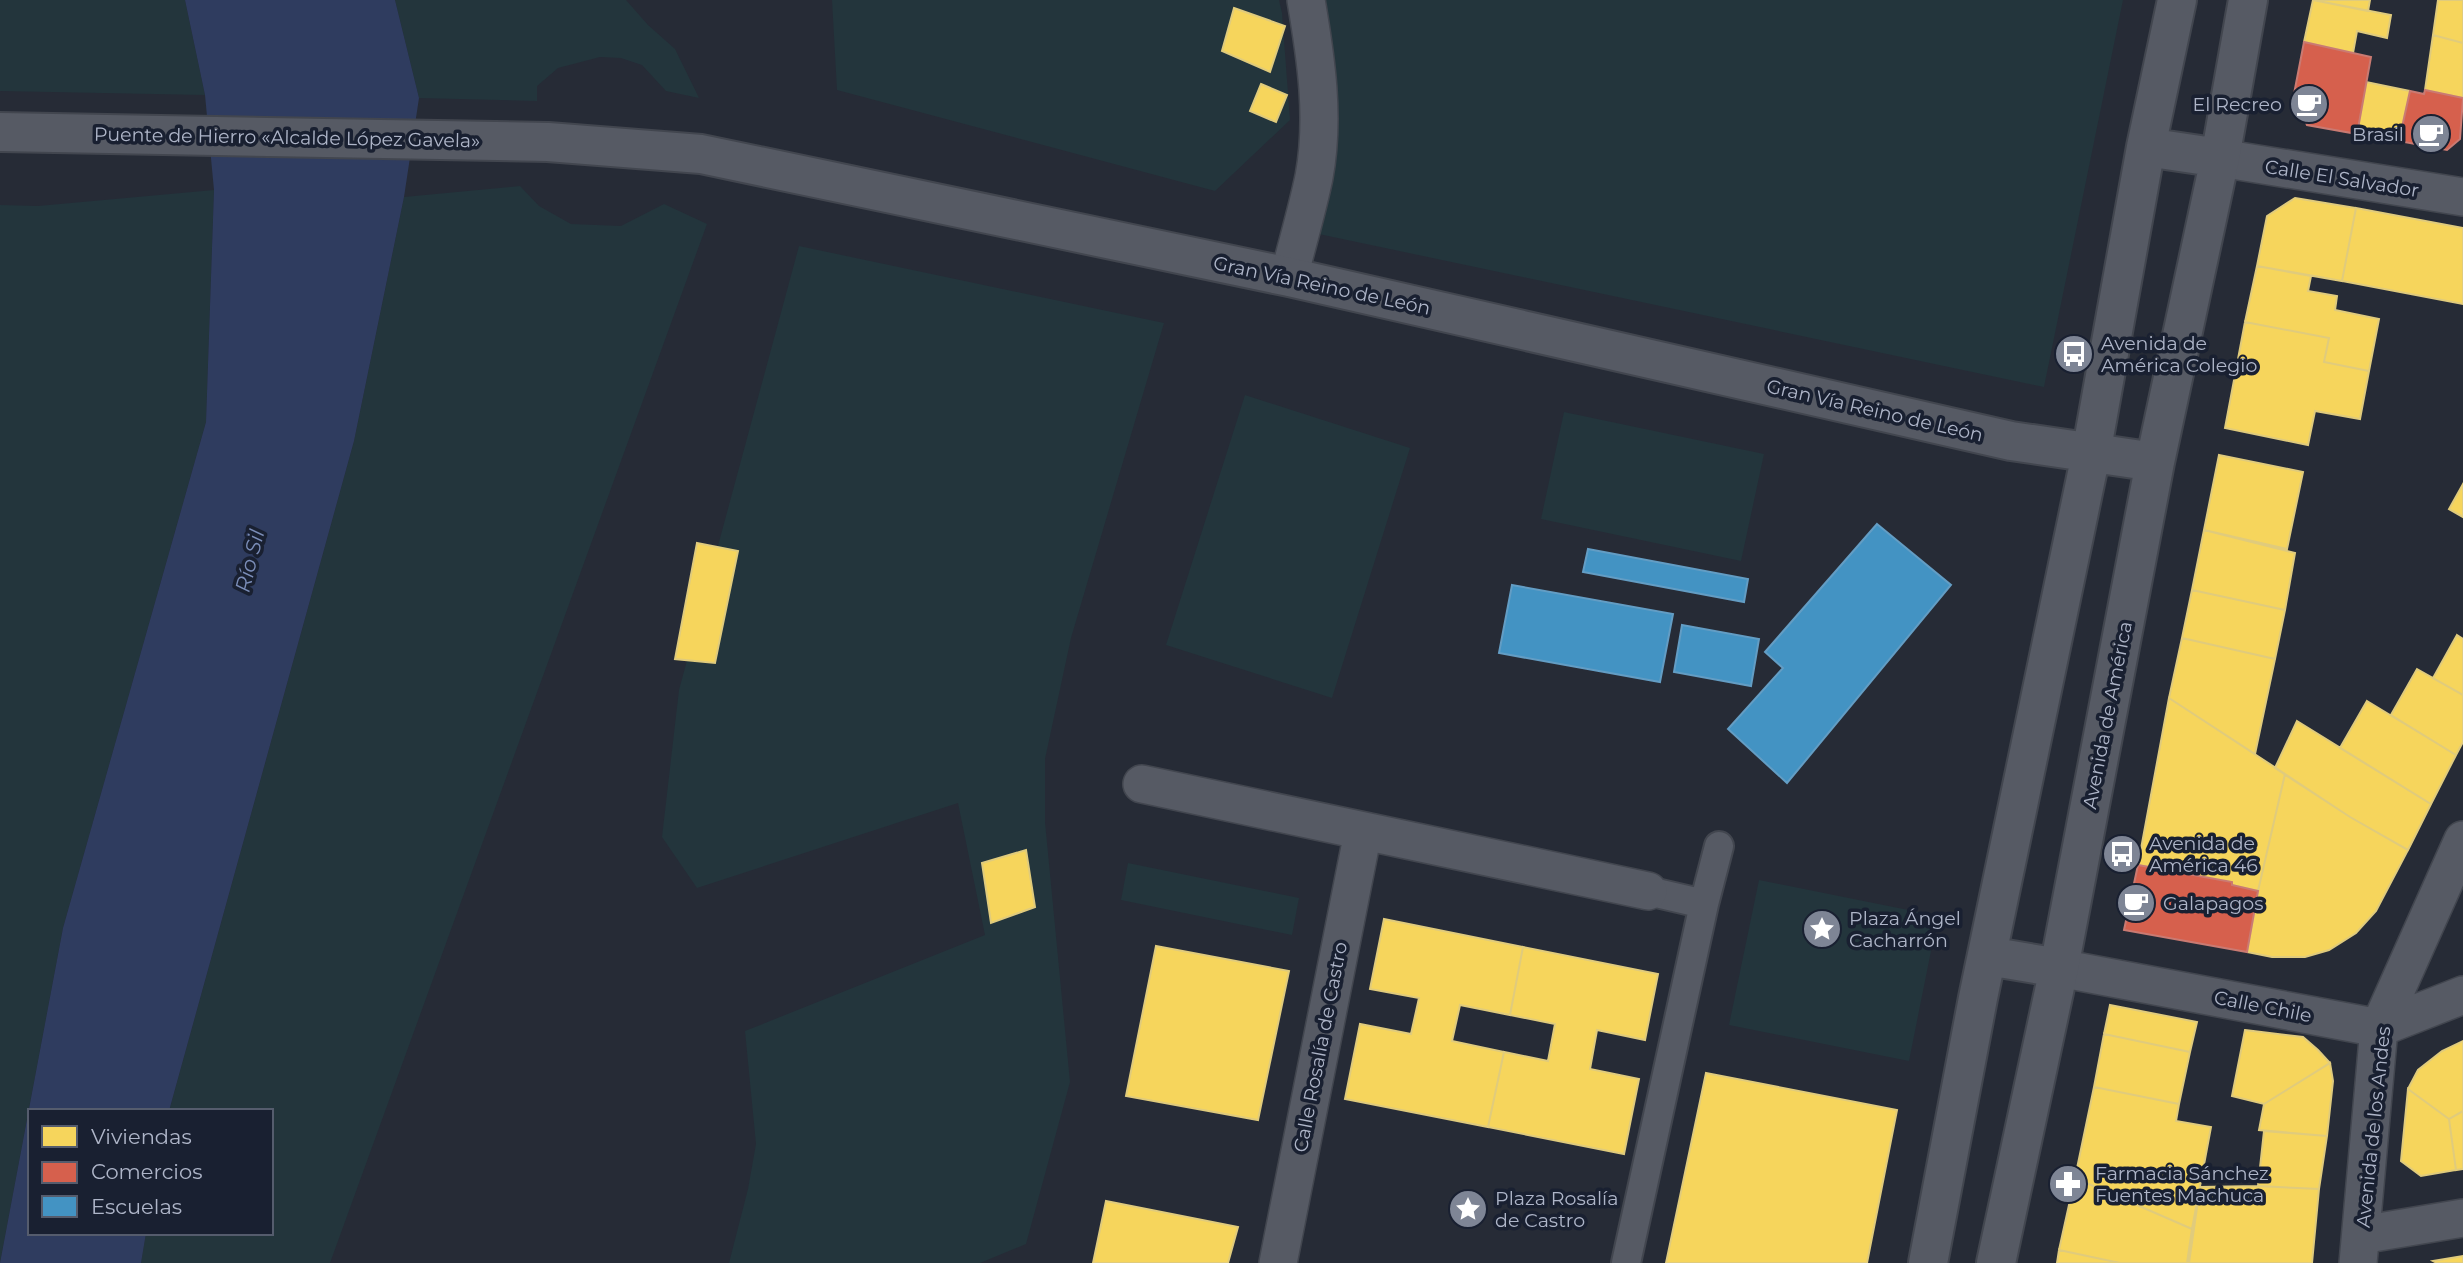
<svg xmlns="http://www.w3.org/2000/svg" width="2463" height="1263" font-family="Montserrat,sans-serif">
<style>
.green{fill:#23353c}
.water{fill:#2f3c5f}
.homes{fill:#f6d55c;stroke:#e0cb7c;stroke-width:2}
.shops{fill:#d6604d;stroke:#ca7a72;stroke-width:2}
.schools{fill:#4393c3;stroke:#639dc4;stroke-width:2}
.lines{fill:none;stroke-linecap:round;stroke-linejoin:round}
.pedestrian-casing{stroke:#42464f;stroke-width:32}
.minor-casing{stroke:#42464f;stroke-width:40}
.tertiary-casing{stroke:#42464f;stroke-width:42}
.pedestrian{stroke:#565a64;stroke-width:28}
.minor{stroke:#565a64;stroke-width:37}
.tertiary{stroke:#565a64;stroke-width:38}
.labels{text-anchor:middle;stroke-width:7;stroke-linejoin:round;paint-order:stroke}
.poi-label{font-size:19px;fill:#aeb5c8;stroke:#192031;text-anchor:start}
.street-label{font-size:19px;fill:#aeb5c8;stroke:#192031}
.water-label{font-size:21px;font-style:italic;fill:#7b8db8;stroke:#192031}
</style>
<rect width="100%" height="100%" fill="#262b36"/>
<!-- green -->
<path class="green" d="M0,0h185l20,95 -205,-4z
M395,0h231l22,25 27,24 24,49 -33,-7 -24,-26 -21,-7 -21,-1 -42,11 -21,18v15l-118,-3z
M832,0h447l3,13 8,107 -75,71 -378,-101z
M1317,0h806l-79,387 -730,-154z
M520,186l19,20 32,18 50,2 43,-22 43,20 -377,1039h-189l5,-30h125v-122h-102l185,-670 50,-244z
M214,190l-8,232 -143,506 -63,335v-1058l38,1z
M799,246l365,77 -93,315 -26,121v63l25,260 -44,162 -46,19h-251l19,-74 8,-45 -11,-113 240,-96 -27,-132 -261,85 -35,-51 17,-147z
M1245,395l165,53 -78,250 -166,-53z
M1564,412l200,42 -23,107 -200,-42z
M1128,863l171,35 -7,37 -171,-35z
M1759,880l179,36 -29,145 -180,-36z"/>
<!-- water -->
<path class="water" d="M185,0h210l24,98 -15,99 -50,244 -185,670h-139v122h116l-5,30h-141l63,-335 143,-506 8,-232 -9,-95z"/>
<!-- homes -->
<path class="homes" d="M2313,0h57l-2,11z
M2313,0l78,15 -4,23 -30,-7 -4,22 -49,-11z
M2438,0h25v43l-30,-8z
M1234,8l51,18 -15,46 -48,-21z
M2433,35l30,8v55l-38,-8z
M2366,82l44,9 -11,50 -42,-7z
M1261,84l26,11 -11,27 -26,-11z
M2295,198l61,10 -14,73 -85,-15 10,-50z
M2356,208l107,20v76l-121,-23z
M2257,266l54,10 -3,15 29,5 -2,14 44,9 -10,52 -45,-9 5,-24 -84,-16z
M2245,322l84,16 -5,24 45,9 -9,48 -45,-8 -7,34 -83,-17z
M2219,455l84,17 -16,77 -83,-19z
M2463,484v33l-14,-8z
M2204,530l91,23 -10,57 -93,-20z
M697,543l41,8 -23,112 -40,-4z
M2192,590l93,20 -10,49 -93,-21z
M2457,635l6,4v56l-30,-17z
M2182,638l93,21 -20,95 -86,-56z
M2417,669l46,26v47l-7,13 -65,-40z
M2169,698l116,76 -27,117 -26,-6v-3l-94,-17z
M2367,701l89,54 -25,49 -91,-56z
M2297,721l134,83 -23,46 -58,-33 -75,-49z
M2285,774l65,43 58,33 -32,61 -20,22 -27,17 -24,7h-33l-25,-5 11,-61z
M1026,850l9,57 -44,16 -9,-60z
M1384,919l139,28 -13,68 -50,-10 -8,36 52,11 -16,75 -143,-28 15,-75 51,10 8,-36 -49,-9z
M1156,946l133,25 -31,149 -132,-24z
M1523,947l135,27 -13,66 -48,-10 -7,39 49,10 -15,75 -136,-27 16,-75 44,9 7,-37 -45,-9z
M2110,1005l87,17 -7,30 -86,-18z
M2245,1030l58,7 15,13 12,13 -66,41 -32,-8z
M2104,1034l86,18 -11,52 -85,-17z
M2463,1041v70l-14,8 -41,-30 10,-19 24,-19z
M2330,1063l3,18 -6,55 -68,-6 5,-26z
M1706,1073l191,37 -30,153h-201z
M2094,1087l85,17 -3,17 35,6 -19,102 -117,-51z
M2408,1089l41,30 7,51 -35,6 -20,-15z
M2463,1111v58l-7,1 -7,-51z
M2264,1131l63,5 -8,53 -61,-3z
M2075,1178l117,51 -5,34h-67l-61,-13z
M2258,1186l61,3 -7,74h-123l11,-76z
M1106,1201l132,26 -10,36h-135z
M2059,1250l61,13h-63z
M2463,1256v7h-26l-4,-2z"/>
<!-- shops -->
<path class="shops" d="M2304,42l67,15 -14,77 -50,-9 -13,-31z
M2425,90l38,8 -3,41 -13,11 -48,-9 11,-50 14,3z
M2138,865l94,17v3l26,6 -11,61 -123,-22z"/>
<!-- schools -->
<path class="schools" d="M1877,524l74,61 -164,198 -59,-54 55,-61 -18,-16z
M1588,549l160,30 -4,23 -161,-30z
M1512,585l161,29 -13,68 -161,-29z
M1682,625l77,14 -8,47 -77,-14z"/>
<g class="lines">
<defs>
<path id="pedestrian" d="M1648,891l56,13
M1626,1263l78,-359 15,-58"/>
<path id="minor" d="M2220,158l243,39
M1289,277c8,-33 18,-66 25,-100 11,-59 2,-119 -8,-177
M1142,784l506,107
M2059,968l320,60 84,-33
M2361,1235l102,-17
M1278,1263l85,-431
M2358,1263l21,-235 84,-188"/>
<path id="tertiary" d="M0,132l548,10 153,12 588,123 722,164 144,21
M2146,147l74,11
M1988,956l71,12
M1928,1263l50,-265 113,-544 55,-307 31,-147
M1996,1263l63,-295 96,-506 65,-304 28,-158"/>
</defs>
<!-- pedestrian casing -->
<use href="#pedestrian" class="pedestrian-casing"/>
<!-- minor casing -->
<use href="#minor" class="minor-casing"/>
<!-- tertiary casing -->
<use href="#tertiary" class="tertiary-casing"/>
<!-- pedestrian -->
<use href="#pedestrian" class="pedestrian"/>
<!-- minor -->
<use href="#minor" class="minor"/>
<!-- tertiary -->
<use href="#tertiary" class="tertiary"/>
</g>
<!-- icons -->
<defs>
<symbol id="cafe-disc" viewBox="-11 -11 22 22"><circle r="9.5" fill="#7e8595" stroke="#192031"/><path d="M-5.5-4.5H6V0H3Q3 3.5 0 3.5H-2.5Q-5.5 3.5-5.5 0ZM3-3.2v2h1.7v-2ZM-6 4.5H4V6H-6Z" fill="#fff"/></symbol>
<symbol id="bus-disc" viewBox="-11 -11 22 22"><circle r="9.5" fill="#7e8595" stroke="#192031"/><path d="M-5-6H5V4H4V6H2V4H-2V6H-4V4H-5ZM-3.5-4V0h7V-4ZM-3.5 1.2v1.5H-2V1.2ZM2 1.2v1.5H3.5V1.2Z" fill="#fff"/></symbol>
<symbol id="sight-disc" viewBox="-11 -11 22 22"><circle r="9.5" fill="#7e8595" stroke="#192031"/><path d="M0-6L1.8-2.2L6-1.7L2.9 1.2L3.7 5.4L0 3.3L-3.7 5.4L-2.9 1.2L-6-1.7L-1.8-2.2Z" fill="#fff"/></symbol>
<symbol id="pharmacy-disc" viewBox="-11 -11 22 22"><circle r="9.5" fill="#7e8595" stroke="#192031"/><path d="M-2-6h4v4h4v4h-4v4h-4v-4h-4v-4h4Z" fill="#fff"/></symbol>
</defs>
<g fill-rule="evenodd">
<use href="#cafe-disc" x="2287" y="82" width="44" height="44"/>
<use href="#cafe-disc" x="2409" y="112" width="44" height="44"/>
<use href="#bus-disc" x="2052" y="332" width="44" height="44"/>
<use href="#bus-disc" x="2100" y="832" width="44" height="44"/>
<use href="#cafe-disc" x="2114" y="881" width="44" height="44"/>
<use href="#sight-disc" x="1800" y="907" width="44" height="44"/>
<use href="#pharmacy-disc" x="2046" y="1162" width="44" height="44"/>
<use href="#sight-disc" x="1446" y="1187" width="44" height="44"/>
</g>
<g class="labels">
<!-- poi labels -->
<g class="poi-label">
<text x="2282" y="111" text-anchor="end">El Recreo</text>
<text x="2404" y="141" text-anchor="end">Brasil</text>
<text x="2101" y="350">Avenida de<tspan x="2101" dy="22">América Colegio</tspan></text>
<text x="2149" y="850">Avenida de<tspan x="2149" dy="22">América 46</tspan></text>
<text x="2163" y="910">Galapagos</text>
<text x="1849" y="925">Plaza Ángel<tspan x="1849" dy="22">Cacharrón</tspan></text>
<text x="2095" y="1180">Farmacia Sánchez<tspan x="2095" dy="22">Fuentes Machuca</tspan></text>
<text x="1495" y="1205">Plaza Rosalía<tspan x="1495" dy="22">de Castro</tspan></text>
</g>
<!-- street labels -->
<g class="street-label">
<text transform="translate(287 137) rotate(1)" y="7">Puente de Hierro «Alcalde López Gavela»</text>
<text transform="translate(2342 178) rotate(9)" y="7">Calle El Salvador</text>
<text transform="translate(1322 285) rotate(12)" y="7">Gran Vía Reino de León</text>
<text transform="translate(1875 410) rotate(13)" y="7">Gran Vía Reino de León</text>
<text transform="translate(2107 715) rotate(-79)" y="7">Avenida de América</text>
<text transform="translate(2263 1006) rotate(11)" y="7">Calle Chile</text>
<text transform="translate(1320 1047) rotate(-79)" y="7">Calle Rosalía de Castro</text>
<text transform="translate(2373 1127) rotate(-84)" y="7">Avenida de los Andes</text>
</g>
<!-- water labels -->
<g class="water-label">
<text transform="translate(250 561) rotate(-76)" y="7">Río Sil</text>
</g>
</g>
<!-- legend -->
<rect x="28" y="1109" width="245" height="126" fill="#192031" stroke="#555c6d" stroke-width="2"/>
<rect x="42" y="1126" width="35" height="21" fill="#f6d55c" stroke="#555c6d" stroke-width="2"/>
<text x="91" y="1144" font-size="21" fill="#aeb5c8">Viviendas</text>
<rect x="42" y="1162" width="35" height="21" fill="#d6604d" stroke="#555c6d" stroke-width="2"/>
<text x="91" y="1179" font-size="21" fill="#aeb5c8">Comercios</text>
<rect x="42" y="1196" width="35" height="21" fill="#4393c3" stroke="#555c6d" stroke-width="2"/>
<text x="91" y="1214" font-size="21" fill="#aeb5c8">Escuelas</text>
</svg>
